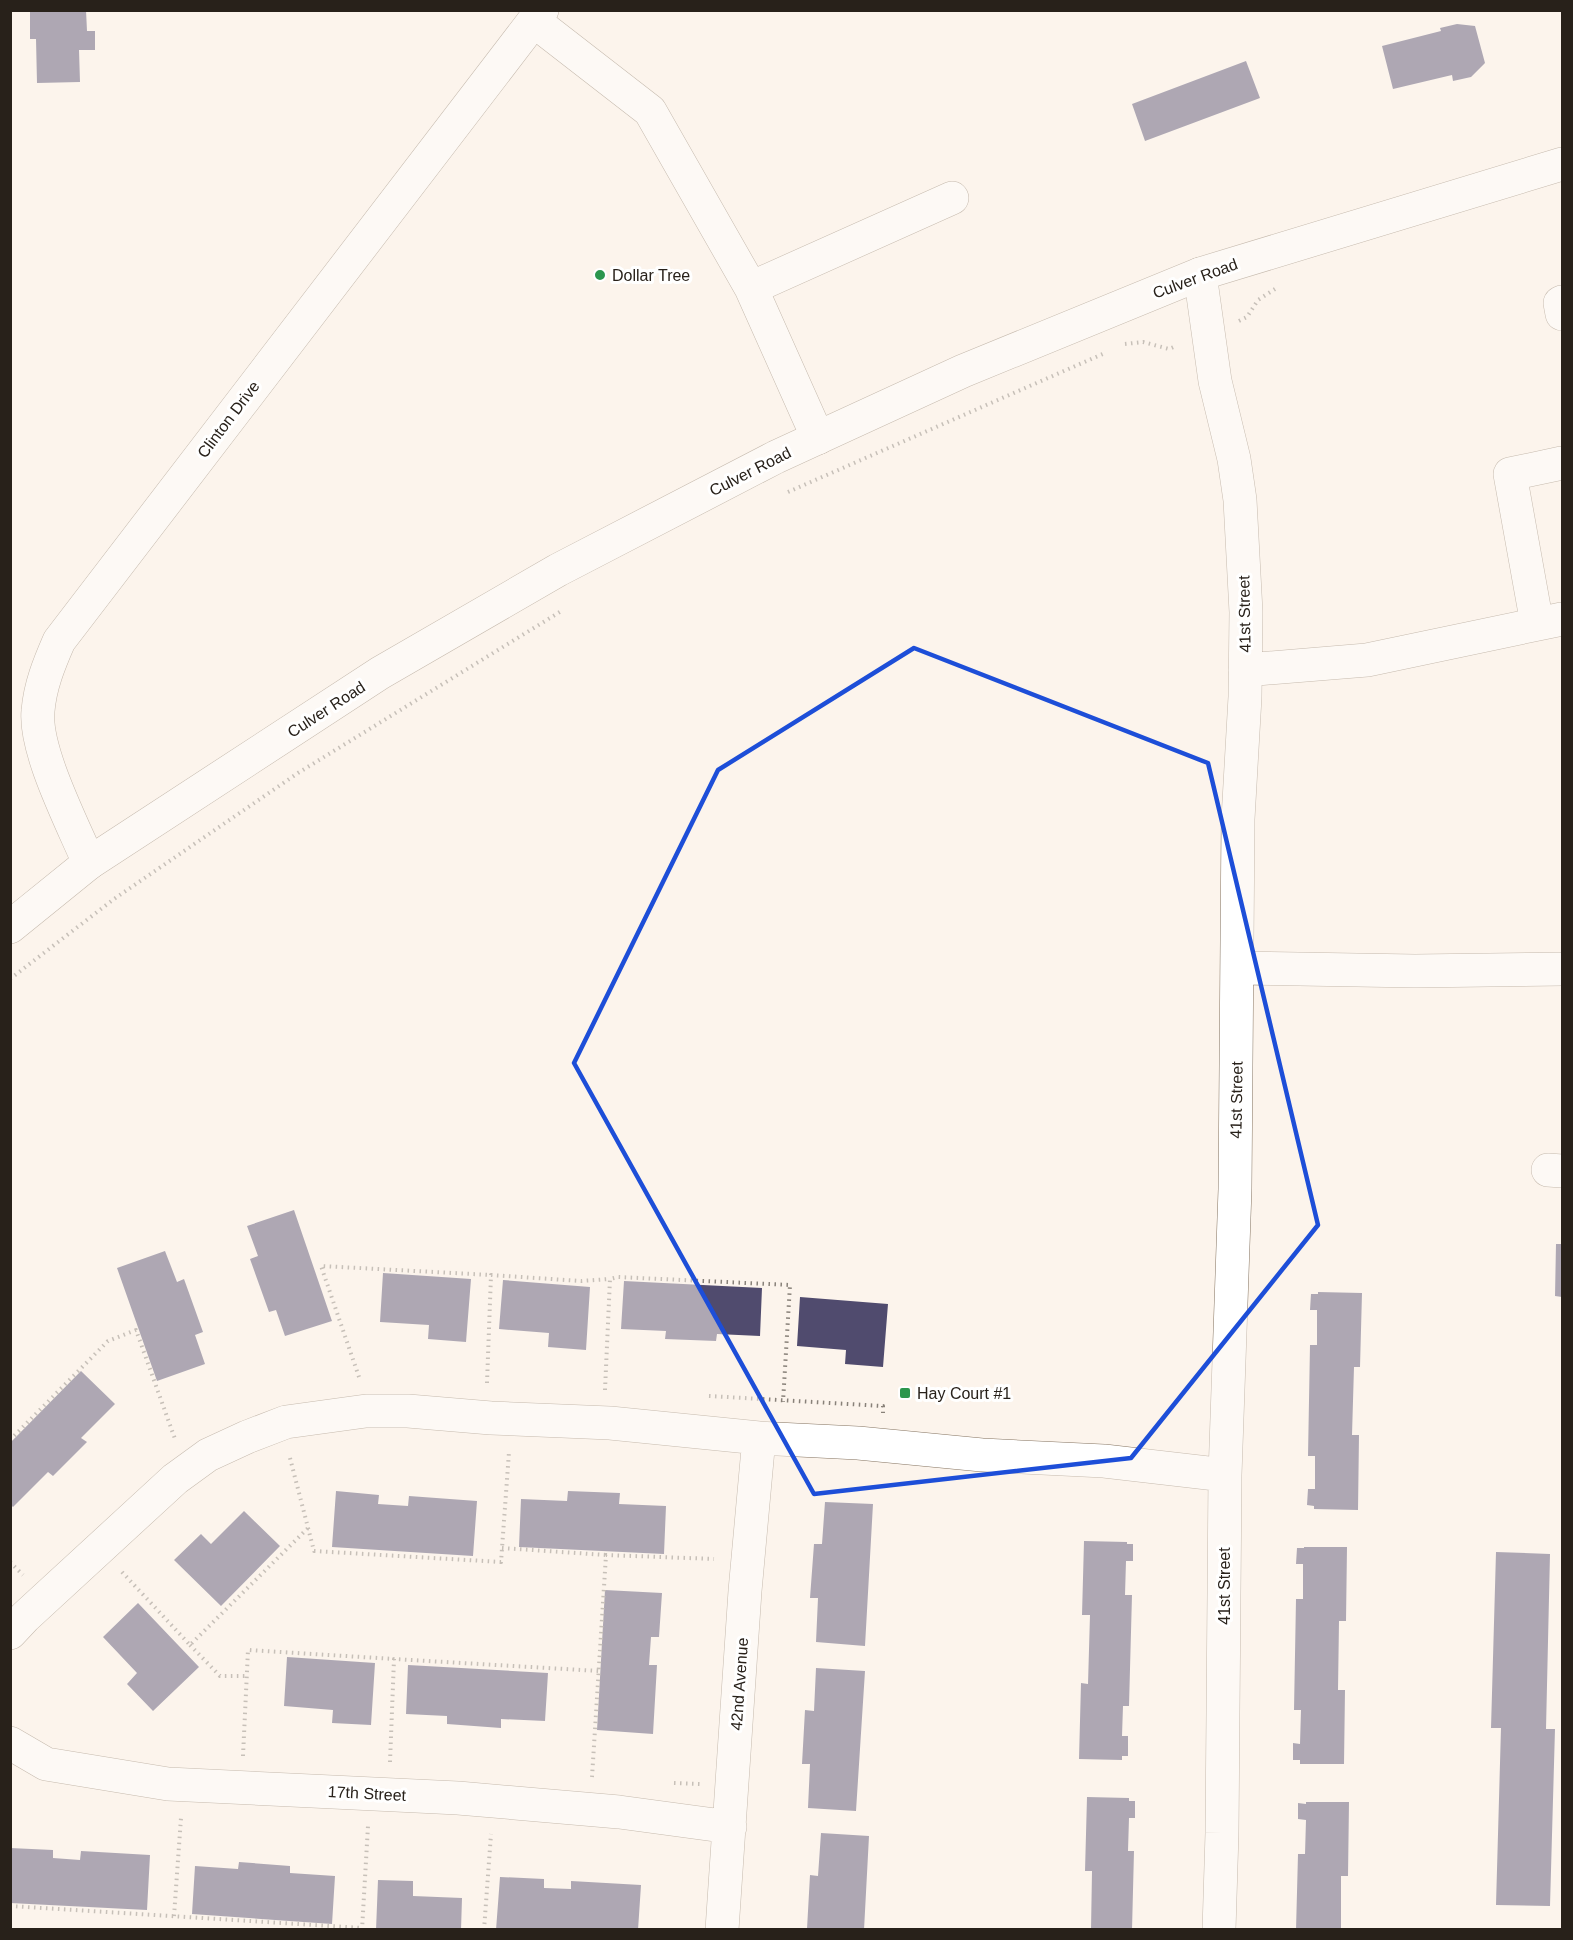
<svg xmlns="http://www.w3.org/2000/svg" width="1573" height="1940" font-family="Arial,sans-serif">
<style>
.building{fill:#504b6e}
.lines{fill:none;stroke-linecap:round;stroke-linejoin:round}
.minor-casing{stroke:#867562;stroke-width:34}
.major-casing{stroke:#867562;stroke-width:34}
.path{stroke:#888179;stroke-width:4;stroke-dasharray:1.5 4.5;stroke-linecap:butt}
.minor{stroke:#fff;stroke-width:33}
.major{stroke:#fff;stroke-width:33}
.marked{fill:none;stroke:#1d4ed8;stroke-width:4.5;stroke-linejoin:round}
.poi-dot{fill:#2b964d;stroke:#fff;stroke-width:2}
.labels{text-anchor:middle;stroke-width:6;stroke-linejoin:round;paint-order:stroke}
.poi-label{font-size:16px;fill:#28211a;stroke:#fff;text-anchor:start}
.street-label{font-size:16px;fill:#28211a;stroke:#fff}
</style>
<rect width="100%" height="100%" fill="#fcf4ec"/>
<!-- building -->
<path class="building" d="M35,10h51l1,21h8v19h-16l1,32 -43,1 -1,-44h-6v-27z
M1457,24l18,2 10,37 -14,14 -18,4 -1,-6 -59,14 -11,-43 59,-15 -1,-3z
M1246,61l14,37 -115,43 -13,-37z
M294,1210l38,111 -47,15 -9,-26 -7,2 -19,-53 8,-3 -11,-30z
M1556,1244h6v53l-7,-1z
M165,1251l12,31 7,-3 19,53 -8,3 10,29 -48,17 -40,-113z
M383,1273l88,6 -5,63 -38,-3 1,-14 -49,-3z
M503,1280l87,7 -4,63 -38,-3 1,-14 -50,-4z
M624,1281l138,7 -2,48 -43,-2 -1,7 -51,-2 1,-8 -45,-2z
M1318,1292l44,1 -2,74h-6l-2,68h7l-1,75 -44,-1v-3l-7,-1 1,-16h7v-33h-7l2,-111h7v-35h-7l1,-16h7z
M800,1297l88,7 -5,63 -38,-3 1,-14 -49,-4z
M81,1371l34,33 -34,34 6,4 -34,34 -5,-4 -35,35 -3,-3v-61z
M336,1491l43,4 -1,9 30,2 1,-10 68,5 -4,55 -141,-9z
M568,1491l52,2 -1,11 47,2 -2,48 -145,-7 2,-48 46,2z
M825,1502l48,2 -8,142 -49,-4 2,-44h-8l4,-54h8z
M244,1511l36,35 -59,60 -47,-46 27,-26 10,10z
M1084,1541l43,1v2h6v17h-7l-1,34h7l-3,111h-6l-1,30h6v20h-6v4l-43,-1 2,-76 7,1 2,-69h-8z
M1304,1547h43l-1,74h-7l-1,69h7l-1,74h-44v-4h-7v-17l7,1 1,-34h-7l2,-111h7v-35h-7l1,-16h7z
M1496,1552l54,2 -4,175h9l-5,177 -54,-1 5,-177h-10z
M605,1590l57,3 -3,44h-8l-2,28h8l-4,69 -56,-4z
M138,1603l61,64 -46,44 -26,-27 10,-11 -34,-36z
M287,1657l88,6 -4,62 -39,-2 1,-13 -49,-4z
M408,1665l140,8 -3,48 -44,-2v9l-54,-4v-8l-41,-2z
M816,1668l49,3 -9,140 -48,-3 2,-44h-8l3,-54 9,1z
M1087,1797l42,1v3h6v17h-6l-1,33h6l-2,79h-41l1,-59h-7z
M1306,1802h43l-1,74h-7v54h-45l2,-76h7l1,-34 -8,-1v-16l8,1z
M821,1833l48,3 -5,94 -57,-1 3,-54 8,1z
M10,1848l43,2v8l27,2 1,-9 69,4 -3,55 -137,-7z
M239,1862l51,4v7l45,3 -3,48 -140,-10 3,-48 43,3z
M500,1877l44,2v9l27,1v-8l70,4 -3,45h-142z
M378,1880l35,1v15l49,2 -1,32h-85z"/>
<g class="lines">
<defs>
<path id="minor" d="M534,21l116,90 101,177 67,150
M1200,274l15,107 19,78 6,41 6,112 -1,85 -7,122 -3,370 -10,286 -3,358 -3,97
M751,288l201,-90
M1562,302l-2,1 2,11
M1537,624l-27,-150 52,-11
M1245,670l122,-10 195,-41
M89,863c-16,-38 -55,-113 -51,-152 2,-25 11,-47 21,-70l483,-631
M1238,968l177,3 147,-2
M1548,1170l14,1
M10,1633l15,-16 150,-138 33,-24 39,-18 39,-15 80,-11h42l83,7 119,5 149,15 99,5 124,12 122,6 121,14
M10,1743l36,21 122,20 290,14 161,14 111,15
M722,1930l23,-339 14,-153"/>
<path id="major" d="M10,927l79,-64 291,-190 178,-103 218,-113 187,-86 237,-97 362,-110"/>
</defs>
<!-- minor casing -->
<use href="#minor" class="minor-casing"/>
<!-- major casing -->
<use href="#major" class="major-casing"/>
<!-- path -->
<path class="path" d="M1239,321l8,-4 11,-17 17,-11
M1125,344l18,-2 26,7 7,-3
M788,492l317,-139
M10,979l104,-80 184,-126 265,-163
M359,1377l-38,-111 170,9
M487,1383l4,-108 90,6 29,-2
M605,1390l5,-111 8,-2 172,8 -7,117
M709,1396l174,10v7
M10,1440l98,-99 28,-11 39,109
M290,1458l24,93 187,11 8,-110
M502,1548l104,7
M10,1562l13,13
M122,1572l68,73 118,-117
M190,1645l30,31h27
M243,1756l5,-106 146,9
M390,1762l4,-103 205,12
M592,1777l14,-222 108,4
M674,1783l26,1
M10,1906l352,22
M174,1916l7,-98
M362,1930l6,-104
M484,1930l7,-96"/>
<!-- minor -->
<use href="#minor" class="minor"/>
<!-- major -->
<use href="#major" class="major"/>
</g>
<!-- marked area -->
<path d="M0 0H1573V1940H0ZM914,648l294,115 110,462 -187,233 -317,36 -240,-431 144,-293z" fill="#fcf4ec" fill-opacity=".55" fill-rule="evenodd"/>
<path class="marked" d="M914,648l294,115 110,462 -187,233 -317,36 -240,-431 144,-293z"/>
<!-- markers -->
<g class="poi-dot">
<circle cx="600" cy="275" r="6"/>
<rect x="899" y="1387" width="12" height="12" rx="3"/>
</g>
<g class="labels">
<!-- poi labels -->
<g class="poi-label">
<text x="612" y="281">Dollar Tree</text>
<text x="917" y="1399">Hay Court #1</text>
</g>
<!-- street labels -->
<g class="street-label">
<text transform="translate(1195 278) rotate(-20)" y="6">Culver Road</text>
<text transform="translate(228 419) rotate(-53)" y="6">Clinton Drive</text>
<text transform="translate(750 471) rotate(-27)" y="6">Culver Road</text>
<text transform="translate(1244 614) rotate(-91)" y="6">41st Street</text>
<text transform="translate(326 709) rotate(-33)" y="6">Culver Road</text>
<text transform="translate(1236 1100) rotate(-89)" y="6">41st Street</text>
<text transform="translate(1224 1586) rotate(-90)" y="6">41st Street</text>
<text transform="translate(739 1684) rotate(-86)" y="6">42nd Avenue</text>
<text transform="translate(367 1793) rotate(3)" y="6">17th Street</text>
</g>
</g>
<!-- border -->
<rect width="1573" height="1940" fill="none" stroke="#28211a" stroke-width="24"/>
</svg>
